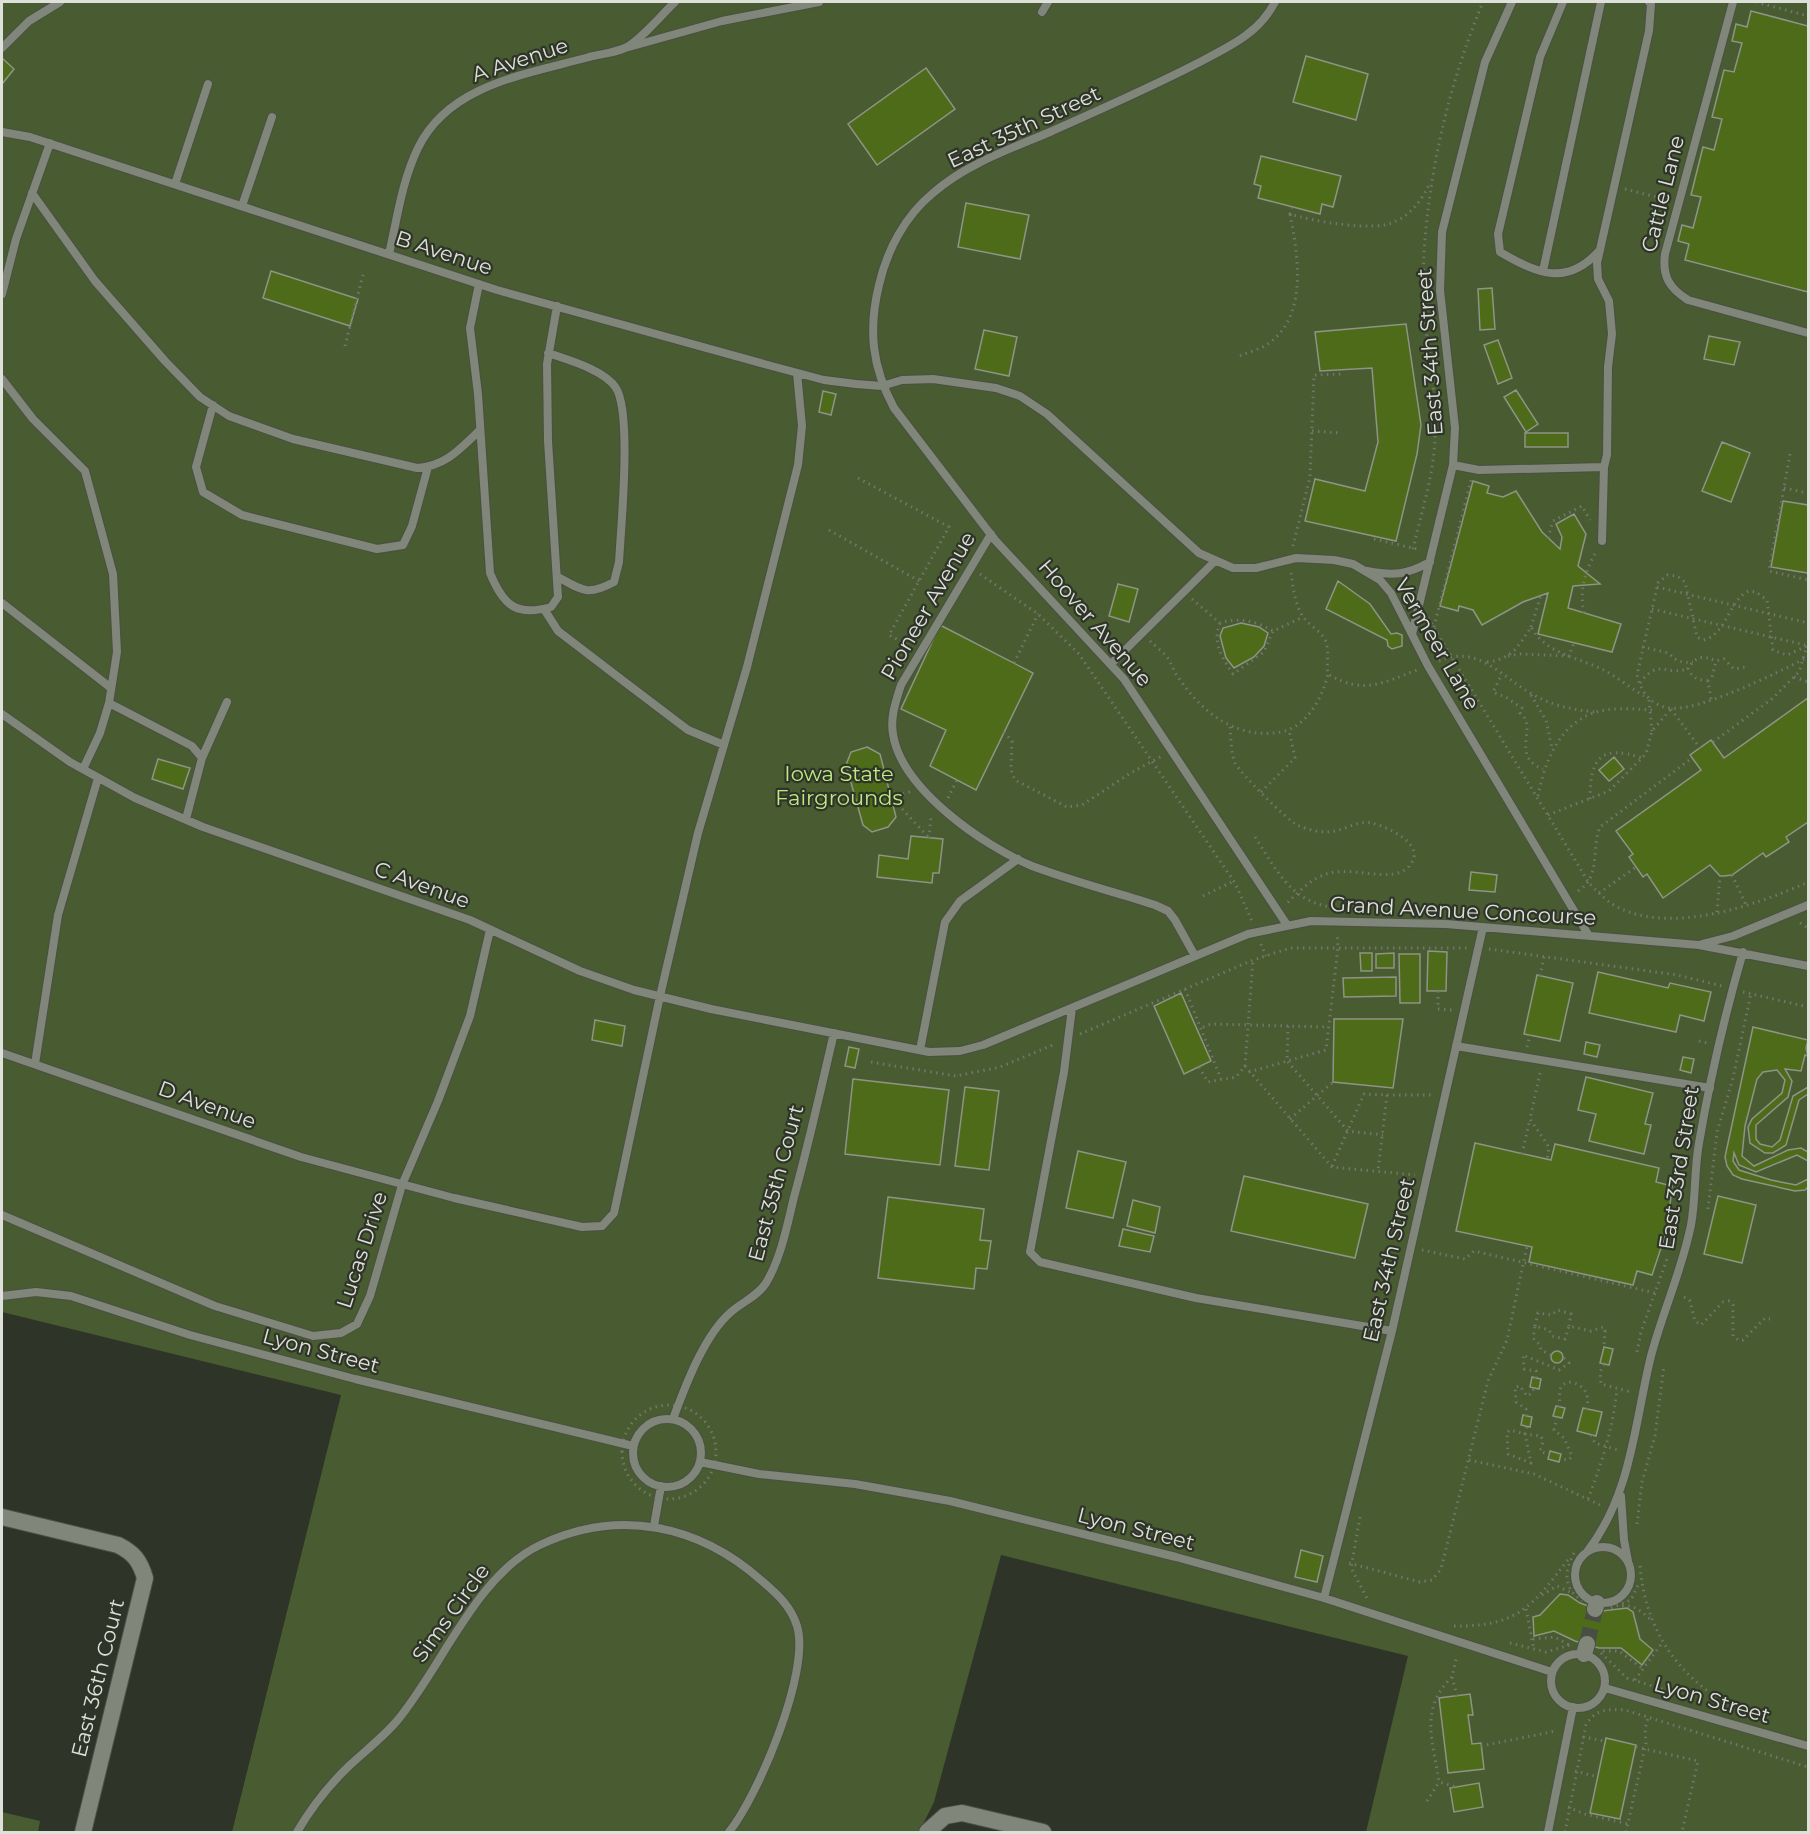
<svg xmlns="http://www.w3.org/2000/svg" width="1810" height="1834" font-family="Montserrat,sans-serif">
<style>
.green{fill:#495b30}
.building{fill:#4d6b19;stroke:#8e9487;stroke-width:1.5}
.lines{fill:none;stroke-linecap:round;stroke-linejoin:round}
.street-tunnel{stroke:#494e44;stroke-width:16;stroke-dasharray:16 8;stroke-linecap:butt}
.lane-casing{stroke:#4b4f45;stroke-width:10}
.street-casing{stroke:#4b4f45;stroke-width:18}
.path{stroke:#72766c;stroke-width:3;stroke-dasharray:1.5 4.5;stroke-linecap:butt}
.lane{stroke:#808679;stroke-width:8}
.street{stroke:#808679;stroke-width:16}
.labels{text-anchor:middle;stroke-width:4.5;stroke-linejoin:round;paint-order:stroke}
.street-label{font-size:21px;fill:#dee1da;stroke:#2f3429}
.park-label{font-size:21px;fill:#beea80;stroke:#2f3429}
</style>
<rect width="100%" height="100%" fill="#2f3429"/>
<!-- green -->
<path class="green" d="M2,2h1806v1830h-442l42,-176 -407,-101 -67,247 -15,30h-687l109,-437 -339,-83z
M2,1812l38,9 -2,11h-36z"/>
<!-- building -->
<path class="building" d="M1751,11l57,15v266l-123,-32 4,-16 -11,-3 4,-16 11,3 8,-31 -10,-2 12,-48 11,3 8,-31 -10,-2 12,-47 10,2 8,-29 -10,-2 4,-17 11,3z
M1306,56l62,18 -12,46 -63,-18z
M2,58l12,11 -12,15z
M926,68l29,41 -78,56 -29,-41z
M1261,156l80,20 -8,31 -11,-3 -2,10 -62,-16 3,-12 -7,-2z
M966,203l63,12 -9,44 -62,-12z
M271,271l87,28 -8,27 -87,-28z
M1492,288l3,41 -15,1 -2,-41z
M1406,324l15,101 -4,29 -21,87 -91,-20 10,-42 50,12 13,-49 -6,-74 -52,3 -5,-39z
M984,330l33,7 -8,39 -34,-7z
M1709,336l31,6 -6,23 -30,-6z
M1498,340l14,38 -14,6 -14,-39z
M1516,390l22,34 -12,8 -22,-35z
M823,391l13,3 -5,21 -12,-3z
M1525,433h43v14h-43z
M1722,442l28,11 -19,49 -29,-11z
M1473,481l16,5 -2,7 16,4 13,-6 26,41 18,17 2,-12 -6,-13 18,-10 12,20 -8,32 22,18 -27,2 -5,22 53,16 -9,28 -74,-18 10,-41 -25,9 -41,23 -9,-15 -14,-4 -1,5 -18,-5z
M1783,501l25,4v68l-37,-6z
M1338,581l32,23 21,30 6,-1 5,2v11l-10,3 -4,-3 -1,-6 -61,-31z
M1118,584l20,5 -9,33 -20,-6z
M1241,623l18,4 9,6 -4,13 -10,11 -20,11 -8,-10 -6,-22 3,-8z
M940,625l93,48 -57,117 -46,-24 16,-36 -45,-21z
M1808,698v124l-22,15 3,5 -23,15 -3,-4 -31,22 -8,1h-4l-10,-11 -47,33 -16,-24 -4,3 -14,-20 4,-3 -17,-23 85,-61 -11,-15 21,-15 13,18z
M867,747l13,7 16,63 -8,10 -16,5 -9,-7 -17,-60 5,-13z
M1614,757l10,12 -15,12 -10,-11z
M158,759l32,9 -7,21 -31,-10z
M911,836l32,3 -4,34h-6l-1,10 -55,-6 2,-22 29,4z
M1471,872l26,3 -2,17 -26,-2z
M1428,951l19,1 -1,39h-19z
M1360,953h12v18h-11z
M1394,953v15h-18v-14z
M1399,954h21v49h-20z
M1598,972l70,16 2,-5 41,9 -7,29 -24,-6 -4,17 -87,-19z
M1537,975l36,8 -13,58 -36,-7z
M1396,977v19l-52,1 -1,-19z
M1181,993l30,68 -27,13 -30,-68z
M1334,1019h69l-10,69 -60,-6z
M595,1020l30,6 -3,20 -30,-6z
M1753,1027l55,13 -2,8 2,8 -3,-1 -4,16 -16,-2 7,12 -4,16 -32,28v14l4,5 12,3 8,-7 13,-44 15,-9v7l-9,6 -13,45 -13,8h-8l-15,-10 -2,-16 4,-8 30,-26 3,-13 -8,-10 -14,2 -6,7 -12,47 -3,30 12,10 34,-16 13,-2 7,4v9l-11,-6 -41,17 -17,-7 -5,-12 -1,8 6,9 32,10 25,5 12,-6v8l-3,3 -10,1 -53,-12 -9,-4 -6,-9 -2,-9z
M1586,1042l14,3 -3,12 -13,-3z
M849,1047l10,2 -4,19 -10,-2z
M1683,1057l11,2 -3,14 -11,-3z
M1586,1077l67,16 -8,31 6,1 -7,29 -55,-13 7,-27 -18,-4z
M853,1079l96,11 -9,75 -95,-11z
M965,1087l34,4 -10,79 -34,-4z
M1475,1143l76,17 4,-16 104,24 -3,14 16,4 -4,38 6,8 -9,4 -13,39 -15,-4 -4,14 -104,-23 3,-15 -76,-16z
M1078,1151l48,11 -13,56 -47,-10z
M1244,1176l124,28 -13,54 -124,-27z
M1718,1196l38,9 -14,58 -38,-9z
M888,1197l96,12 -4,31 11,1 -4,28 -11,-1 -2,21 -96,-11z
M1133,1200l27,7 -5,26 -28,-7z
M1123,1229l31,7 -4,16 -31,-6z
M1604,1347l9,2 -4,16 -9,-2z
M1551 1357a6 6 0 1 1 12 0a6 6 0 1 1-12 0Z
M1532,1377l9,2 -2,10 -9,-2z
M1556,1406l9,2 -3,10 -9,-2z
M1583,1408l19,4 -6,24 -19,-5z
M1523,1415l9,2 -2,10 -9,-2z
M1550,1451l11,3 -2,8 -11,-3z
M1301,1550l22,6 -6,26 -22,-5z
M1560,1594l8,1 12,8 22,8 25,-3 6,4 7,27 13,11 -11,15 -21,-17h-22l-24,-7 -21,-10 -20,5 -1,-19 7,-2z
M1470,1694l3,21h-5l4,29 9,-1 3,26 -36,4 -9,-75z
M1606,1738l30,7 -16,74 -30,-6z
M1479,1783l4,24 -29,5 -4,-24z"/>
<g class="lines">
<!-- street-tunnel -->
<path class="street-tunnel" d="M1587,1644l8,-35"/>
<defs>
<path id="lane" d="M1275,2c-17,33 -49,46 -81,63 -47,24 -95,45 -144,67 -40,17 -84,32 -117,61 -28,23 -46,57 -54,92 -11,45 -7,82 15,123l101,132 129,139 163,246
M1563,2l-23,55 -42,177 2,18c38,22 67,35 100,-2
M1733,2l-68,252c-3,22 4,34 23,46l120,33
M1042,12l6,-10
M629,47l93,-26 97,-19
M2,48l27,-27 31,-19
M2,132l28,5 467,153 267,74 60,16 32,4 26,2 20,-6 31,-1 63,9 24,8 27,18 152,139 34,15h23l40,-10 38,2 19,4 27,16 11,13 37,73 161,270
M175,184l33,-100
M32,193l63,88 70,80 35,36 29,19 64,23 124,29c29,-2 43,-19 63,-38
M242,206l30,-89
M389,254c8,-35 13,-73 29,-106 31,-64 110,-74 171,-91 12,-3 25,-4 36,-9 15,-7 37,-34 50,-46
M1543,271l58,-269
M479,284l-9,44 8,66 12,179c13,32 26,44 61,34l7,-10 -10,-156 -1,-77 10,-58
M2,294l14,-55 34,-96
M548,353c20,7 57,17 68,35 16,25 5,139 3,174l-5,20c-26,14 -31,9 -56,-5
M2,379l31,40 52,52 28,103 4,78 -8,51 -9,30 -17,36
M213,405l-17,62 7,25 39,23 135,34 26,-4 9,-19 16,-59
M1453,465l26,5 125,-3 3,-12 1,-88 4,-33 -3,-33 -11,-22 -1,-16 52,-232 2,-27 -2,-2
M991,534l-90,151c-5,16 -11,32 -8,49 8,55 91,112 139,132 40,15 82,26 123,39l13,6 7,9 20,36
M1602,541l2,-74
M1367,571c27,5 39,4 63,-9
M2,603l109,85
M544,609l14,22 68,52 62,47 36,15
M1412,634l41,-169 2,-37 -15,-138 2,-58 43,-170 27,-60
M1111,664l103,-102
M109,703l83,43 10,12 -16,61
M2,714l68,48 65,36 68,29 267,93 110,51 54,19 77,19 218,43 31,-1 23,-6 265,-111 63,-13 135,3 253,21 109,21
M202,758l25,-56
M1702,944l31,-8 75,-31
M1072,1008l-8,64 -34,180 10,10 156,36 196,33
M1456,1046l254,42
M920,1050l25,-128 15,-21 58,-42
M2,1053l299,104 153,41 128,29 20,-1 12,-13 46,-217 38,-163 49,-166 51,-202 4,-39 -5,-53
M35,1064l23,-149 40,-137
M2,1215l213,91 98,30 28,-3 16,-9 13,-28 32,-111 36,-84 32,-85 20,-86
M2,1296l34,-4 35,4 119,39 165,44 278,67
M633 1453a34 34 0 1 1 68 0a34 34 0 1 1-68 0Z
M673,1419c12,-32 31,-84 58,-107 11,-10 26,-15 35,-29 15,-25 21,-57 28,-86 15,-54 27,-109 40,-164
M700,1462l59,12 96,10 95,17 226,56 148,41 228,74
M1621,1496l3,44 4,21
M654,1526l7,-40
M1575 1575a28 28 0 1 1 56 0a28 28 0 1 1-56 0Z
M1587,1552c45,-59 47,-127 64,-196 12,-45 31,-86 40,-131 5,-27 3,-55 8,-82 11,-64 26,-129 44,-191
M1324,1598l68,-267 91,-404
M1551 1681a27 27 0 1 1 54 0a27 27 0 1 1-54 0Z
M1605,1688l203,58
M297,1832c14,-24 32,-47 53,-67 15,-14 32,-27 46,-43 45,-53 80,-147 144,-177 78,-37 158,-21 222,36 15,13 29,25 35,45 14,45 -39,170 -68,206
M1548,1832l25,-125"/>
<path id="street" d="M2,1517l116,28c16,8 22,16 27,33l-62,254
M1595,1609l2,-6
M1584,1654l3,-10
M927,1832l18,-16 17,-3 81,19"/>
</defs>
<!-- lane casing -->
<use href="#lane" class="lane-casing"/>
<!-- street casing -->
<use href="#street" class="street-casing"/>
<!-- path -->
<path class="path" d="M1756,2l52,14
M1625,189l43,11
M1292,207l-2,7c23,7 85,19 106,7 17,-8 26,-22 34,-38
M345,346l19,-75
M1240,356c8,-4 18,-6 26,-11 43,-27 32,-90 24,-131
M1312,431l28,2
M1790,454l-21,117 39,9
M858,478l91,49 -60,108 22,12
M1784,488l24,5
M829,530l90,51
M1548,538l5,-17 29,-15 8,14
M1374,539l47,11
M1293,546l17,-69 4,-102 29,-1
M1413,549c8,-36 21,-74 22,-112 3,-53 -13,-105 -12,-158 2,-93 24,-191 60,-277
M1291,573c2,14 4,33 13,45 7,9 22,16 23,28 2,10 -1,18 1,28 34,21 55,9 89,-4
M980,574l58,40 41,40 156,229 17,38
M1657,587l151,36
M1192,599l28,24c19,-6 36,-2 53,8l30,-14
M1652,609l153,36
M1584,613c-5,-22 1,-42 12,-61
M1428,618l161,265c9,9 17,18 28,24 55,28 140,-2 191,-25
M1220,623c-8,19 2,35 13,51l31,-22 9,-21
M1434,627l37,-147
M1531,627l10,-32
M1150,641c5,5 12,10 17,16 5,6 6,14 11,20 24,36 59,63 103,55 27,-6 41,-34 47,-58
M1642,647l27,6c7,9 14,10 24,9
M1508,656l11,-2 50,2 5,-13
M1804,659c-27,14 -106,53 -134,49 -19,-2 -29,-16 -33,-33l21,-92 9,-8 10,1 8,6 12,55 6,3c24,-5 25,-40 46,-49l7,1 11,8 6,50 14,5 20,-9
M1439,661c39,-18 64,18 95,34 19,11 40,15 62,17
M1487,662c25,-3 31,-15 44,-35 16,29 51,30 78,46 12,7 23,16 35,23
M1014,663l24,-49
M1794,677l14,5
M1500,678l-7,14 14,6 15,10 -2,5c19,13 -11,43 23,56
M1708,681c-10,-1 -16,-3 -20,-13 9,-12 14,-13 28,-7
M1640,683c20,-27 28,-5 48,-15
M1531,695l15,25 6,29
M1711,699l-3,-18 4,-4 4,-16 8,-2 10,10 11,-2
M1649,700l3,31
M1671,709l29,39
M1230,727c1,11 1,27 5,36 6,11 51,56 62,62 9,4 20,7 30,7 16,0 29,-12 44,-9 15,3 58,22 38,43 -17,19 -55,-1 -83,8 -16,5 -28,19 -40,30
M1004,732l8,9 -1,29 4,10 52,27 15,-2 47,-31 33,-18
M1713,742l60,-44 26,-26 8,-26
M910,792l-19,5 38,41
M1261,792l34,-34 -6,-28
M1538,796c7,-35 21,-72 58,-84 17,-5 38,-3 56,-2
M948,798l9,-18
M1590,799c0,-41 11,-55 52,-41
M1548,815l61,-24 37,-37 6,-23 19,-22
M1255,837c21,32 35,64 76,70
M929,838l2,-22
M1732,875l14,30
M1578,891c23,-13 13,-42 22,-64l92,-69
M1599,893l37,-26
M1203,896l31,-15
M1717,912l3,-36
M1800,923l8,5
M1261,944l5,12
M1489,949l188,26 45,11
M1540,976l4,-19
M1185,989l36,90
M1438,991v18l15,1
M1743,992l65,15
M1288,1026l-1,35 61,70 35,4
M1203,1027l8,-3 117,3
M1080,1034l173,-74 37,-12h177
M1699,1041l8,2
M1527,1047l3,-12
M871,1062l85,14 44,-9 55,-23
M1245,1066l87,101 83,8
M1199,1067l9,15 28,-5 9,-11 8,-106
M1249,1072l77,-22 12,-103 -1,-13
M1540,1073l-10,46 19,28 -2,13
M1387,1095h46
M1290,1119l43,-37
M1522,1154l8,-35
M1332,1166l32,-72 23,1 -9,76
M1708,1209l9,-77 16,-54 18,-85
M1422,1250l43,9 9,-8 181,42
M1684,1297l6,4 5,20 6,4 22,-23 6,-1 4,4v31l5,4h5l22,-22 5,1
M1535,1326l3,-13 14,2 5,-5 14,4 -2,12
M1605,1331l6,1
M1637,1352l4,-20 26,-73
M1551,1355l-10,-5 -1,-5 -7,-7 2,-12 14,4 3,6 13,3 4,-13 22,5 12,-4 2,2 -1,18
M1604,1364l-4,8 1,12 30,8
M1536,1378v-7l-12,-2 -1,-14 36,15 10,-7 -6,-6
M622 1452a47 47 0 1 1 94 0a47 47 0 1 1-94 0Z
M1559,1407c2,-11 -4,-24 13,-25 14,5 17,12 15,27
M1526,1416v-7l-10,-7 -1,-15 5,-1 7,10 5,-3 2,-5
M1557,1417l-3,13 10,8 8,18 -3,4 -9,-1
M1527,1427l-2,7 -15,-4 -3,2 1,22 23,9 -6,-29 16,2 2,6 -3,9 9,4
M1591,1435l4,8 23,7
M1469,1460l65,14 66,31
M1588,1499c14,-36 25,-71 29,-110
M1360,1517l-9,51 16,30
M1637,1524l5,-42 13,-46 9,-71
M1574,1553c-10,20 -11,34 8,48
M1349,1563l71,19 12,-2 9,-11 47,-188 19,-41 20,-94
M1640,1566c6,70 43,117 105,148
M1542,1595l15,-9 13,6
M1622,1606c13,-1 19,5 28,13
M1611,1608l20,-8 8,-17
M1526,1609l8,41
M1454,1626c65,1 79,-21 116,-69
M1533,1639l22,-2 14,8
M1510,1643l36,9 24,-7
M1603,1651h16l24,18
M1601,1653l26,25 51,16
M1452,1677c-33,32 -19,63 -13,105l17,5
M1635,1680l27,-37
M1457,1696l-5,-19 5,-22
M1583,1737l22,4
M1481,1746l75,-15
M1636,1747l62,14 -16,71
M1575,1771l23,6
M1427,1801l12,-19
M1568,1807l17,7 43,10
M1565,1832l21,-107c9,-16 21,-16 39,-15l183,57
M1626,1832l20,-89 -1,-14 3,-11"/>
<!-- lane -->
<use href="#lane" class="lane"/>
<!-- street -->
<use href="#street" class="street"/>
</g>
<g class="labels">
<!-- street labels -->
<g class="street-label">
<text transform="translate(520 60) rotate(-18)" y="7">A Avenue</text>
<text transform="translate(1024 127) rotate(-25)" y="7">East 35th Street</text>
<text transform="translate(1663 194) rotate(-76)" y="7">Cattle Lane</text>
<text transform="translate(444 253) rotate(18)" y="7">B Avenue</text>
<text transform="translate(1430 352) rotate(-94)" y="7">East 34th Street</text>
<text transform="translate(928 606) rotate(-60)" y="7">Pioneer Avenue</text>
<text transform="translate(1095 623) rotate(49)" y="7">Hoover Avenue</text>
<text transform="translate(1437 644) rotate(60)" y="7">Vermeer Lane</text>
<text transform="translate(422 885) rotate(20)" y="7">C Avenue</text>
<text transform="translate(1463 911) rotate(3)" y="7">Grand Avenue Concourse</text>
<text transform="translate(207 1105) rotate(20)" y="7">D Avenue</text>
<text transform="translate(1679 1168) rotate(-81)" y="7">East 33rd Street</text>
<text transform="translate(776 1183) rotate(-75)" y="7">East 35th Court</text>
<text transform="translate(362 1250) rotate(-72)" y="7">Lucas Drive</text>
<text transform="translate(1389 1260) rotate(-77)" y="7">East 34th Street</text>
<text transform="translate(321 1351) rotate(15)" y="7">Lyon Street</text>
<text transform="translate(1136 1529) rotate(14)" y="7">Lyon Street</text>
<text transform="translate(451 1613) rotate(-54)" y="7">Sims Circle</text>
<text transform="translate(98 1678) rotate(-76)" y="7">East 36th Court</text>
<text transform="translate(1712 1700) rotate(16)" y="7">Lyon Street</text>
</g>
<!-- park labels -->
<g class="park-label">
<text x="839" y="781">Iowa State<tspan x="839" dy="24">Fairgrounds</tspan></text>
</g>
</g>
<!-- border -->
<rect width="1810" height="1834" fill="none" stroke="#dee1da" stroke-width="6"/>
</svg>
